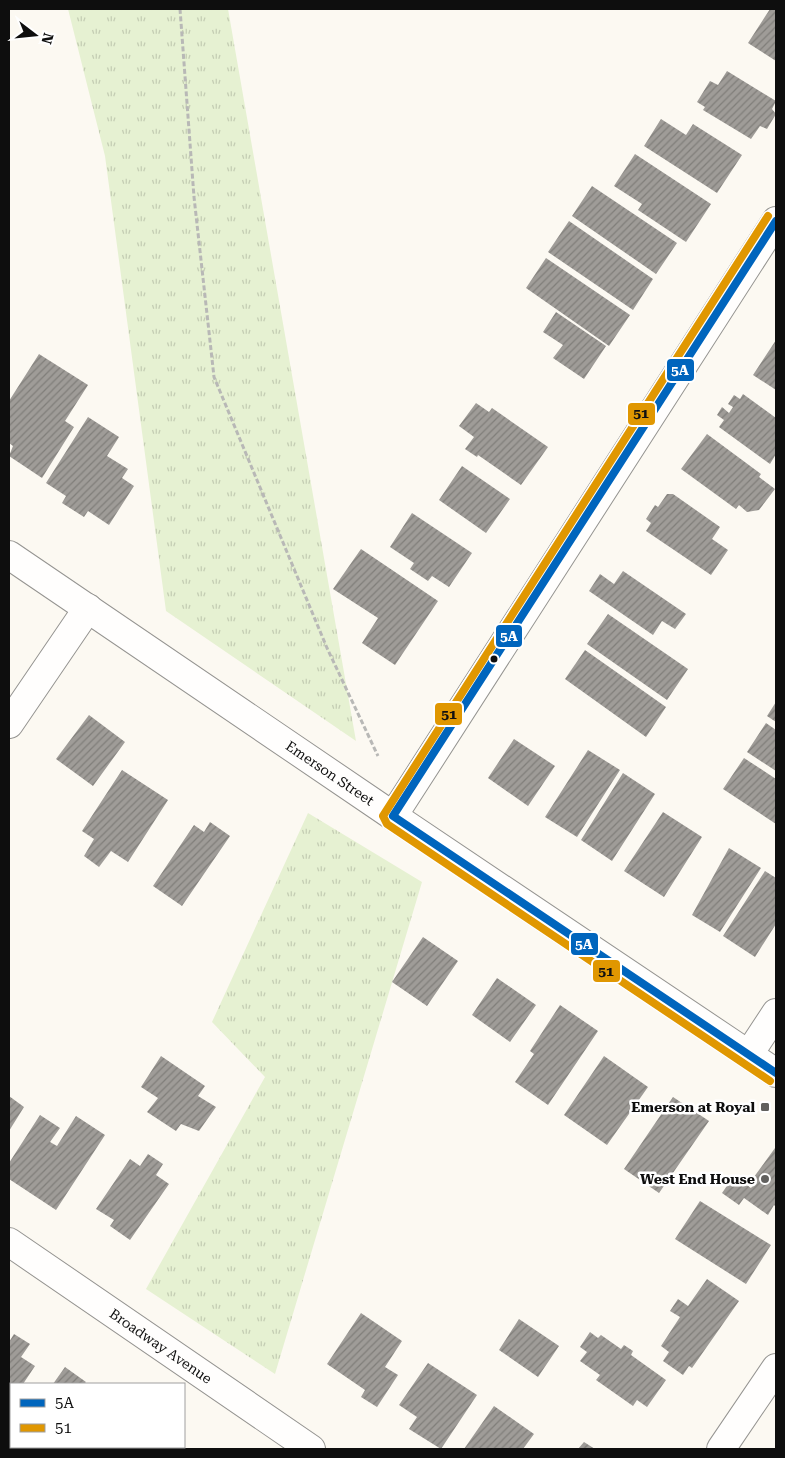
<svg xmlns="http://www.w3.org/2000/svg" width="785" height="1458" font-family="'Roboto Serif',serif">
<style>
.grass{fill:url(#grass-tufts)}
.building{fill:url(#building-hatch)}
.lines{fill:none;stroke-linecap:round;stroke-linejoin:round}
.minor-casing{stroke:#959491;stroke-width:30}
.tertiary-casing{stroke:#959491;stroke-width:30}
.path{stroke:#b8b8b6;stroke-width:3;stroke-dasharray:5 2.5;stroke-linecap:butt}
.minor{stroke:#fffefd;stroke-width:28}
.tertiary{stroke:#fffefd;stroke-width:28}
.bus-1-casing{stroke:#fff;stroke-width:11}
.bus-2-casing{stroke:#fff;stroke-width:11}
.bus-1{stroke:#0065bd;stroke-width:8}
.bus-2{stroke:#e09701;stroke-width:8}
.bus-dot{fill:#0e0e0e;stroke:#fff;stroke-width:2}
.poi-dot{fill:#61605e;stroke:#fff;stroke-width:2}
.labels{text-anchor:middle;stroke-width:5;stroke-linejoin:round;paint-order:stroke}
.street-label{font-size:14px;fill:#0e0e0e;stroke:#fff}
.poi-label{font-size:14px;font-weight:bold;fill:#0e0e0e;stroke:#fff;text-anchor:end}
.line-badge{stroke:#fff;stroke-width:2}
.badge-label{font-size:14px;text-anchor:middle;font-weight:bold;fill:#fff}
.pale-badge-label{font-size:14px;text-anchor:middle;font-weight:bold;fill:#111}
</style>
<defs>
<pattern id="grass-tufts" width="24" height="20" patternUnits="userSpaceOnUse" patternTransform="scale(1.25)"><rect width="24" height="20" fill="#e6f1d2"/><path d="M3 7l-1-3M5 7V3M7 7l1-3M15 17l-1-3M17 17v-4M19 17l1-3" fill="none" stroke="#c4cdb3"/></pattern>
<pattern id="building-hatch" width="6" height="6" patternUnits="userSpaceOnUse" patternTransform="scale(1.25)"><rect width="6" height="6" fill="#9f9c98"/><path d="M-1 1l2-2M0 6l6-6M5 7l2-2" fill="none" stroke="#807e7a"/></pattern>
</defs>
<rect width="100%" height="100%" fill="#fcf9f2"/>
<!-- grass -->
<path class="grass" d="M68,9h160l128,732 -190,-130 -61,-455z
M308,813l114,69 -147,492 -129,-85 119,-212 -53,-55z"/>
<!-- building -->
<path class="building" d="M770,9h6v52l-28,-18z
M727,71l49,30 -4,8 4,5 -9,15 -7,-3 -9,13 -48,-29 2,-3 -8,-5 13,-21 8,4z
M661,119l25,16 7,-11 49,31 -25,38 -73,-47z
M635,154l76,50 -25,38 -48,-32 4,-6 -28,-18z
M592,186l85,57 -21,31 -84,-58z
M569,221l84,58 -20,31 -85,-58z
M546,258l84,57 -21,31 -83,-58z
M556,312l50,34 -22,33 -31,-21 10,-13 -20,-13z
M776,340v50l-23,-15z
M39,354l49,31 -23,36 9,6 -32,51 -33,-22 4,-10 -4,-3v-42z
M743,394l33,24v36l-6,10 -51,-37 5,-7 -7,-5 5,-8 7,6 4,-6 -5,-3 6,-9 6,4z
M476,403l13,9 3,-4 56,39 -27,38 -43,-30 -1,2 -12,-8 9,-12 -15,-11z
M88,417l31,20 -12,19 21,13 -6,9 12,8 -25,39 -21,-14 -4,6 -22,-14 4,-7 -20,-13z
M707,434l54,40 -2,3 16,12 -16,21 -12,2 -8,-7 -3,4 -55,-40z
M462,466l48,33 -24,34 -47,-33z
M667,494h6l47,33 -8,12 16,11 -17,25 -65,-44 5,-8 -5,-4 9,-14 3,2z
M412,513l60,40 -23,34 -17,-11 -4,5 -18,-12 4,-6 -24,-16z
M361,549l77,52 -43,64 -33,-22 16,-25 -45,-29z
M623,571l63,43 -11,15 -13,-8 -9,14 -64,-44 11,-17 14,10z
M608,614l80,55 -21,31 -80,-56z
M585,650l81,57 -20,30 -81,-58z
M776,702v20l-9,-6z
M89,715l36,27 -32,44 -37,-27z
M766,723l10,7v41l-29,-19z
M514,739l41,27 -27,40 -40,-28z
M588,750l32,20 -43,67 -32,-20z
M744,758l32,21v45l-53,-35z
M122,770l46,30 -40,62 -17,-11 -12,16 -15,-11 10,-17 -12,-8z
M623,773l32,21 -43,67 -31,-21z
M663,812l39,25 -38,60 -40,-26z
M210,822l20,14 -48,70 -29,-20 41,-61 10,7z
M729,848l32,20 -41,64 -28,-17z
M765,871l11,7v46l-21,33 -32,-21z
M423,937l35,24 -31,45 -35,-24z
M497,978l39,27 -26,37 -38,-27z
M560,1005l38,26 -50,74 -33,-23 19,-28 -4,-3z
M161,1056l44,30 -7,10 18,11 -17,24 -18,-7 -5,7 -29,-19 11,-14 -17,-11z
M604,1056l44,31 -41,58 -43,-30z
M9,1096l15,11 -15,24z
M673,1097l36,24 -50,72 -35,-24z
M40,1115l20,13 -10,14 7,4 19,-30 29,19 -49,75 -47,-31v-16z
M775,1148l1,59 -2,-2 -6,10 -24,-17 -5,7 -17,-12 12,-17 17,12 4,-5 -4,-2z
M148,1154l15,10 -7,11 13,9 -39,56 -20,-14 4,-6 -18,-11 34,-50 10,7z
M700,1201l71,44 -25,39 -71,-45z
M707,1279l32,22 -47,67 -3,-2 -6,9 -20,-14 6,-9 -8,-6 19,-29 -10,-6 8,-12 10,7z
M361,1313l41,28 -17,26 13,8 -21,32 -16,-10 4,-7 -38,-26z
M519,1319l40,27 -21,31 -39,-27z
M590,1332l8,6 3,-3 20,14 3,-4 9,6 -2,4 35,25 -19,27 -10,-7 -4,6 -37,-26 4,-5 -20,-14 7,-9 -7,-5z
M14,1334l16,10 -9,13 14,9 -12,18h-12v19l-2,4v-65z
M428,1363l49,32 -36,54 -32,-20 8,-12 -18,-12z
M65,1367l21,15 -2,2h-31z
M494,1406l40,28 -11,15h-59z
M584,1442l11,7h-17z
M79,1447h62l-2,2h-62z"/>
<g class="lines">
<defs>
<g id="minor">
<path id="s1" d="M9,555l384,261"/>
<path d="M9,724l79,-116"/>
<path d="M749,1054l27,-41"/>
<path id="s2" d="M9,1242l302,207"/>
<path d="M721,1449l55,-81"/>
</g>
<path id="tertiary" d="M776,221l-383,595 383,257"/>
</defs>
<!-- minor casing -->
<use href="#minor" class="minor-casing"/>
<!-- tertiary casing -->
<use href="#tertiary" class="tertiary-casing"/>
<!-- path -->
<path class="path" d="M180,9l14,188 20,180 113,271 51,108"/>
<!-- minor -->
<use href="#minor" class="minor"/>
<!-- tertiary -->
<use href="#tertiary" class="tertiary"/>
<defs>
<path id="bus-1" d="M393,816l383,-595
M393,816l383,257"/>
<path id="bus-2" d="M768,216l-385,600 4,8 383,257"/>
</defs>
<!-- bus-1 casing -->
<use href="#bus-1" class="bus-1-casing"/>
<!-- bus-2 casing -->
<use href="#bus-2" class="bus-2-casing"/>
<!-- bus-1 -->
<use href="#bus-1" class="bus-1"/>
<!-- bus-2 -->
<use href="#bus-2" class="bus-2"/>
</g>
<!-- markers -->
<circle class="bus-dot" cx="494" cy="659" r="4.5"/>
<g class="poi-dot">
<rect x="760" y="1102" width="10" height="10" rx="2.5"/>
<circle cx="765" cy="1179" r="5"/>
</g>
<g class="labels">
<!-- street labels -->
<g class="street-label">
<text dy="5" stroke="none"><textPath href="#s1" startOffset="388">Emerson Street</textPath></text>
<text dy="5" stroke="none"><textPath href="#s2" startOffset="184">Broadway Avenue</textPath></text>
</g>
<!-- poi labels -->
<g class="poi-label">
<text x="755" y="1112">Emerson at Royal</text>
<text x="755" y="1184">West End House</text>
</g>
</g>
<g class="line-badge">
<rect x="666" y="358" width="29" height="24" rx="5" fill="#0065bd"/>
<rect x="627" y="402" width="29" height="24" rx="5" fill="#e09701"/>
<rect x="495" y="624" width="28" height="24" rx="5" fill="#0065bd"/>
<rect x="434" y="702" width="29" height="24" rx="5" fill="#e09701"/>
<rect x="570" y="932" width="29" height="24" rx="5" fill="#0065bd"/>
<rect x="592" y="959" width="29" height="24" rx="5" fill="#e09701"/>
</g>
<g class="badge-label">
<text x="680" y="375">5A</text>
<text x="509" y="641">5A</text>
<text x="584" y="949">5A</text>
</g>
<g class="pale-badge-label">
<text x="641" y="418">51</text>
<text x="449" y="719">51</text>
<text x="606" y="976">51</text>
</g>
<!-- border -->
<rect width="785" height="1458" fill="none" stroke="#0e0e0e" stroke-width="20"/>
<!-- legend -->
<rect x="10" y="1383" width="175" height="65" fill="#ffffff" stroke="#9f9f9f"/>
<rect x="20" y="1399" width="25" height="8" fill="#0065bd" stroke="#9f9f9f"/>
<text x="55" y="1408" font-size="15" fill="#0e0e0e">5A</text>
<rect x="20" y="1424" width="25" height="8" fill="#e09701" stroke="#9f9f9f"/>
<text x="55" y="1433" font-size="15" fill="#0e0e0e">51</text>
<!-- north arrow -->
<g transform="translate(35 35) rotate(106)" stroke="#ffffff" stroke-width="4" paint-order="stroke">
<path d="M0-4L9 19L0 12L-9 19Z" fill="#0e0e0e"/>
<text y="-8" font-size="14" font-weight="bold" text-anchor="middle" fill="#0e0e0e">N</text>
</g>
</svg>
